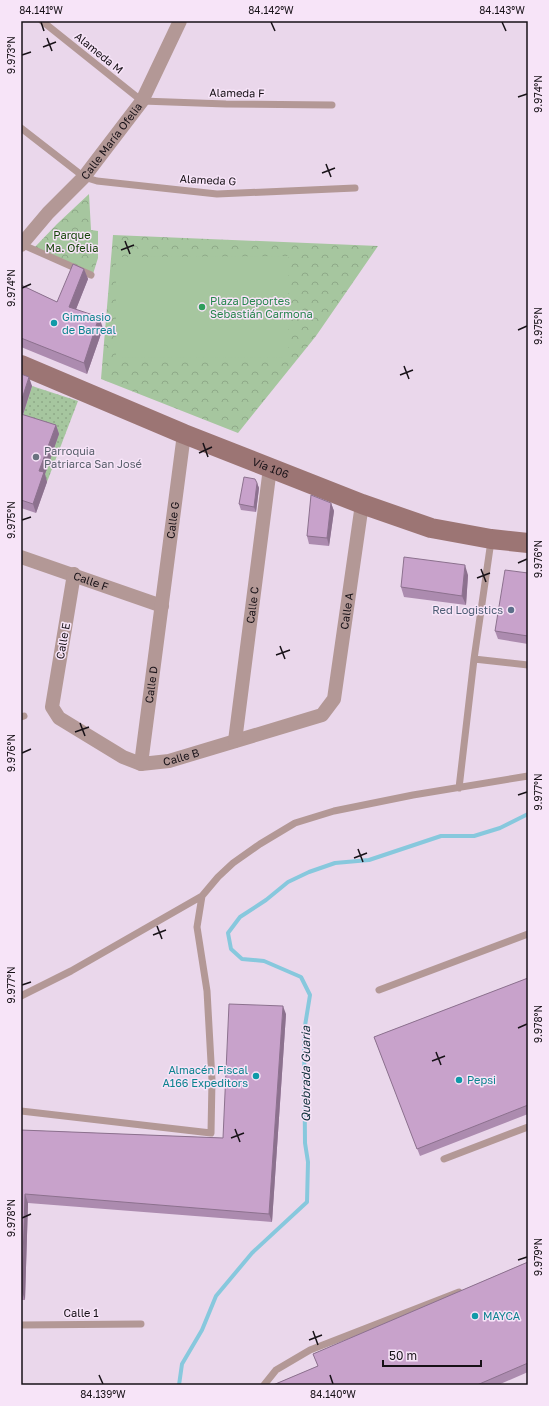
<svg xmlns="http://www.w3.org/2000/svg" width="549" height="1406" font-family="'Golos Text',sans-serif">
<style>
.park{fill:url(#park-crowns)}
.garden{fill:url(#garden-dots)}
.pitch{fill:#a6c69f}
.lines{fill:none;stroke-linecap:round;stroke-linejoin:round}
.stream{stroke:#87c8dd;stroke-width:4}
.lane{stroke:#b39896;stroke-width:7}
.street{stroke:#b39896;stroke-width:14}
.secondary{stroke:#9c7574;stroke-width:20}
.wall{fill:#ac8baf}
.shaded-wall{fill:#8c718e}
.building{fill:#c8a2cb;stroke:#8c718e}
.ticks{fill:none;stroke:#171117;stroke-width:1.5}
.leisure-dot{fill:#2e9e5b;stroke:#f7e4f8;stroke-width:1.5}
.culture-dot{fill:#0f9aa8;stroke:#f7e4f8;stroke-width:1.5}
.worship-dot{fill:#6b7280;stroke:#f7e4f8;stroke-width:1.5}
.service-dot{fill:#5c6f8a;stroke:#f7e4f8;stroke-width:1.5}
.labels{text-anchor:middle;stroke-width:3;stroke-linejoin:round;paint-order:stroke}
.street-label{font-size:11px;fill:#171117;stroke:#f7e4f8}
.park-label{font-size:11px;fill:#154508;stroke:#f7e4f8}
.leisure-label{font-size:11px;fill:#27864d;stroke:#f7e4f8;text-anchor:start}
.culture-label{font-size:11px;fill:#0d838f;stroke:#f7e4f8;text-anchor:start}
.worship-label{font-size:11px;fill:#5b616d;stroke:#f7e4f8;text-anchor:start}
.service-label{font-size:11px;fill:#4e5e75;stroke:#f7e4f8;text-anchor:end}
.water-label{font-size:12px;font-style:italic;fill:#13333d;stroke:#f7e4f8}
.neatline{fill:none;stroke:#171117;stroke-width:1.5}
.ticks-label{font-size:10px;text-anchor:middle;fill:#171117}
</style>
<defs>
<pattern id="park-crowns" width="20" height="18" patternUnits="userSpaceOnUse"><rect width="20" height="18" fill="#a6c69f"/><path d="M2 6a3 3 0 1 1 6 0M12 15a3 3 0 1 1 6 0" fill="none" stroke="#8ea988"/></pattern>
<pattern id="garden-dots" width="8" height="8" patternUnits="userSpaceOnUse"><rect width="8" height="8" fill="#a6c69f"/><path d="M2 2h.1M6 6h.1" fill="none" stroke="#8ea988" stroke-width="1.8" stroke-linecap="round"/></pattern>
</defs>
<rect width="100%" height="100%" fill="#ead7eb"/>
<!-- park -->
<path class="park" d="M89,194l2,36 7,1v27l-5,16 -59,-26 23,-24z
M113,235l265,11 -62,90 -78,97 -137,-54z"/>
<!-- garden -->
<path class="garden" d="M32,386l46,15 -31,81 -5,-2 -21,-59z"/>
<!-- pitch -->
<path class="pitch" d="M288,256v101l-172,1v-101z"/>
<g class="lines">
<!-- stream -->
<path class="stream" d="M179,1385l3,-21 20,-34 14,-34 36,-43 55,-51 1,-40 -3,-19 -1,-111 6,-37 -9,-18 -37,-16 -22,-2 -11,-10 -3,-16 12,-16 26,-17 22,-18 21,-10 26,-9 34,-3 72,-24h33l26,-8 28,-14"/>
<!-- lane -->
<path class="lane" d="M42,21l100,80 84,3 106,1
M21,128l63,49 13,4 120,13 138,-6
M21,244l70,31
M474,659l54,6
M21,717l3,-1
M459,788l15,-129 17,-118
M379,990l149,-56
M21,996l50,-25 131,-75
M21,1111l190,22 1,-53 -5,-89 -10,-64 5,-31 16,-19 15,-14 27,-19 35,-21 39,-12 79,-16 115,-19
M444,1159l84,-32
M21,1325l120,-1
M264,1385l12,-15 34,-20 149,-58"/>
<!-- street -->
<g class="street">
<path id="s1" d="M21,245l27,-32 36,-36 58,-76 38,-80"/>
<path id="s2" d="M21,557l141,49"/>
<path id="s3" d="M74,574l-22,133 7,11 64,39 18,7 28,-3 153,-46 12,-16 28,-195"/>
<path id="s4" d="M235,741l35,-273"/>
<path id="s5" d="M141,764l43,-330"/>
</g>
<!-- secondary -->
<path class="secondary" id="s6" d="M21,365l163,69 178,70 69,24 60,11 37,4"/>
</g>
<!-- wall -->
<path class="wall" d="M84,269l4,10 -12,30 27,19 -16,46 -66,-27v-62l36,17z
M21,374l11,12 -9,29 33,10 3,9 -14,40 2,8 -11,31 -15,-5z
M257,483l2,5 -3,24 -15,-2 -2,-6z
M331,503l3,8 -5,35 -20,-2 -2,-8z
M528,573v71l-30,-5 -3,-8z
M468,575l-2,30 -62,-8 -3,-10z
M528,978v136l-108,42 -46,-119z
M286,1014l-14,208 -244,-19 -3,97h-4v-170l202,8z
M528,1262v110l-30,13h-225l45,-19 -5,-12z"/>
<!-- shaded-wall -->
<path class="shaded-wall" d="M84,269l4,10 -15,38 -4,-10z
M99,317l4,11 -16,46 -3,-11z
M29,377l3,9 -11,35v-19z
M56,425l3,9 -14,40 2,8 -11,31 -3,-9 6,-33z
M257,483l2,5 -3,24 -2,-5z
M331,503l3,8 -5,35 -2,-8z
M465,565l3,10 -2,30 -4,-9z
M283,1006l3,8 -14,208 -3,-8z
M25,1194l3,9 -3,97 -3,-8z"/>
<!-- building -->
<path class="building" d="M73,264l11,5 -15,38 30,10 -15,46 -63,-25v-53l36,17z
M21,374l8,3 -8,25z
M21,414l35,11 -17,46 5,1 -11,32 -12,-4z
M244,477l11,2 2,4 -3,24 -15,-3z
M311,495l20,8 -4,35 -20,-2z
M404,557l61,8 -3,31 -61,-9z
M505,570l23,3v63l-33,-5z
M528,978v127l-111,44 -43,-112z
M229,1004l54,2 -14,208 -244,-20 -3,98h-1v-162l202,8z
M528,1262v101l-51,22h-204l45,-19 -5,-12z"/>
<!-- ticks -->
<path class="ticks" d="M41,22l3,9M271,22l4,9M502,22l4,9M47,38l5,13M43,47l13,-5M22,55l9,-3M518,97l9,-3M326,164l5,13M322,173l13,-5M125,241l5,13M121,250l13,-5M22,288l9,-4M518,330l9,-4M404,366l5,13M400,375l13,-5M203,443l5,14M199,453l13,-6M22,520l9,-3M518,563l9,-4M481,569l5,13M477,578l13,-5M280,646l5,13M276,655l14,-5M80,723l5,13M75,732l14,-5M22,753l9,-4M518,795l9,-3M358,849l5,13M354,858l13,-5M157,926l5,13M153,935l13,-5M22,985l9,-3M518,1028l9,-4M436,1052l5,13M432,1061l13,-5M235,1129l5,13M231,1138l13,-5M22,1218l9,-4M518,1260l9,-3M313,1331l5,14M309,1340l13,-5M99,1375l4,9M330,1375l3,9"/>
<!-- markers -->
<circle class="leisure-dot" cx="202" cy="307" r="4"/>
<g class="culture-dot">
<circle cx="54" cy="323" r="4"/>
<circle cx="256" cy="1076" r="4"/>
<circle cx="459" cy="1080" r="4"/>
<circle cx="475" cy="1316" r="4"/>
</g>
<circle class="worship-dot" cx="36" cy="457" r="4"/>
<circle class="service-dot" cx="511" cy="610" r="4"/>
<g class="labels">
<!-- street labels -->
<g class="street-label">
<text transform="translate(99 53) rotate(39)" y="4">Alameda M</text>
<text transform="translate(237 93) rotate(1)" y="4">Alameda F</text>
<text dy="4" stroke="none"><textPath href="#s1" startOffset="138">Calle María Ofelia</textPath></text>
<text transform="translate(208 180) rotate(3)" y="4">Alameda G</text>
<text dy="4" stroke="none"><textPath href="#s6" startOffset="270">Vía 106</textPath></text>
<text dy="4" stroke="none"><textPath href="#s5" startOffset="246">Calle G</textPath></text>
<text dy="4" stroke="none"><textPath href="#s2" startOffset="74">Calle F</textPath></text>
<text dy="4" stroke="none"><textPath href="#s4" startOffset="137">Calle C</textPath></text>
<text dy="4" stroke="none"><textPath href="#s3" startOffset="539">Calle A</textPath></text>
<text transform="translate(63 641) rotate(-80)" y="4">Calle E</text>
<text dy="4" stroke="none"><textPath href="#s5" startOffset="80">Calle D</textPath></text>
<text dy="4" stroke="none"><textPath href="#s3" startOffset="283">Calle B</textPath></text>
<text x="81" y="1317">Calle 1</text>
</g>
<!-- park labels -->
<g class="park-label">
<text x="72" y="239">Parque<tspan x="72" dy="13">Ma. Ofelia</tspan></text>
</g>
<!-- leisure labels -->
<g class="leisure-label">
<text x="210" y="305">Plaza Deportes<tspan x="210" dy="13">Sebastián Carmona</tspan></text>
</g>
<!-- culture labels -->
<g class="culture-label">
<text x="62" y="321">Gimnasio<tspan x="62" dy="13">de Barreal</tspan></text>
<text x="248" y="1074" text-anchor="end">Almacén Fiscal<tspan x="248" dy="13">A166 Expeditors</tspan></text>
<text x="467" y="1084">Pepsi</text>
<text x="483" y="1320">MAYCA</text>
</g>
<!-- worship labels -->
<g class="worship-label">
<text x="44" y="455">Parroquia<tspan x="44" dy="13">Patriarca San José</tspan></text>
</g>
<!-- service labels -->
<g class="service-label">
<text x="503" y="614">Red Logistics</text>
</g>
<!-- water labels -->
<g class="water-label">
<text transform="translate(306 1074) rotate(-90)" y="4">Quebrada Guaria</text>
</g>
</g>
<!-- border -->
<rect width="549" height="1406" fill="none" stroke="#f7e4f8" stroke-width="44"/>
<!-- scale -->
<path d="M383 1360v6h98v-6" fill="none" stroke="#171117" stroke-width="2"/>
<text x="389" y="1360" font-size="12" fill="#171117" stroke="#f7e4f8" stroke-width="3" paint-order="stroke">50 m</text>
<rect x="22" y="22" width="505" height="1362" class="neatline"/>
<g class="ticks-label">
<text x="41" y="14">84.141°W</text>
<text x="271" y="14">84.142°W</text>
<text x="502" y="14">84.143°W</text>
<text transform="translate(11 55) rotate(-90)" y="4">9.973°N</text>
<text transform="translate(538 94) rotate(-90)" y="4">9.974°N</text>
<text transform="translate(11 288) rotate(-90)" y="4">9.974°N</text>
<text transform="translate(538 326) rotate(-90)" y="4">9.975°N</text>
<text transform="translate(11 520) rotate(-90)" y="4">9.975°N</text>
<text transform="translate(538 559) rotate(-90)" y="4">9.976°N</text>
<text transform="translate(11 753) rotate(-90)" y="4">9.976°N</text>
<text transform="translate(538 792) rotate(-90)" y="4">9.977°N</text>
<text transform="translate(11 985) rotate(-90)" y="4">9.977°N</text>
<text transform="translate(538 1024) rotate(-90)" y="4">9.978°N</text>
<text transform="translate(11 1218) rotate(-90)" y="4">9.978°N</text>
<text transform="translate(538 1257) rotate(-90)" y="4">9.979°N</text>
<text x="103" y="1398">84.139°W</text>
<text x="333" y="1398">84.140°W</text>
</g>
</svg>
